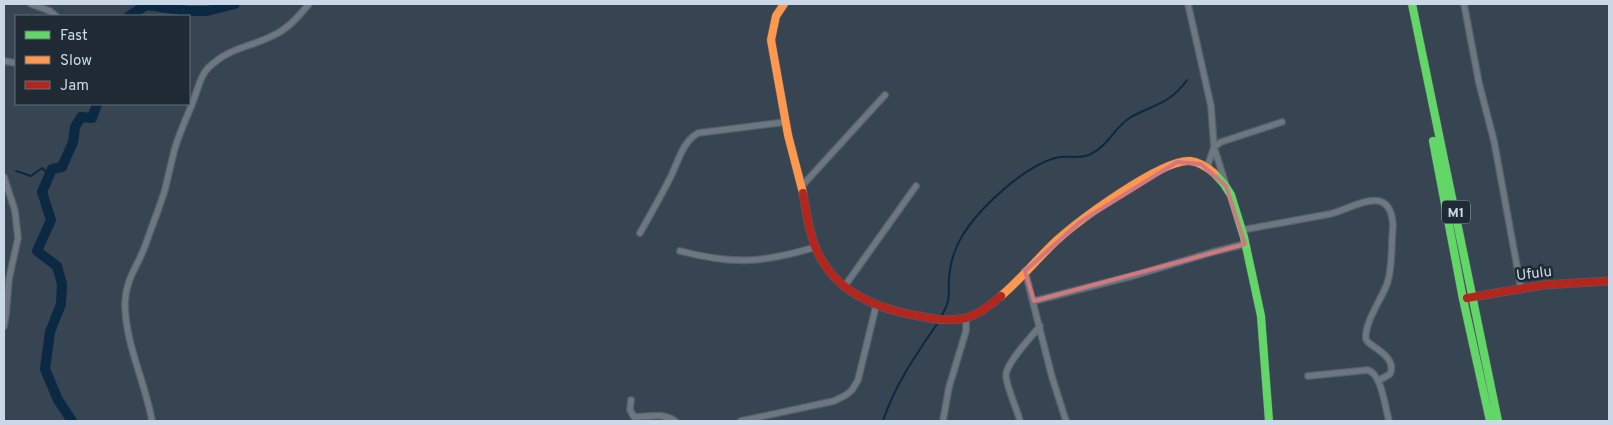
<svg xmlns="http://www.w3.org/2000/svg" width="1613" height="425" font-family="Overpass,sans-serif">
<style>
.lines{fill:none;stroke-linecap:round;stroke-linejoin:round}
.stream{stroke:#0b2942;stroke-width:2}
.river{stroke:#0b2942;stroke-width:10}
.street-casing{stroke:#54606b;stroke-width:8}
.fast-casing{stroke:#54606b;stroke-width:9}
.slow-casing{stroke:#54606b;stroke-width:9}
.jam-casing{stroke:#54606b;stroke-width:9}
.street{stroke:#6d7781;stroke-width:5.5}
.fast{stroke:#63d668;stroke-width:8}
.slow{stroke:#ff974d;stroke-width:8}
.jam{stroke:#b3261e;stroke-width:8}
.marked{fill:none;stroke:#d1777e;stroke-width:4;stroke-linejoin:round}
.labels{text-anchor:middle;stroke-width:5;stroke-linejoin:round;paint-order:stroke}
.shield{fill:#1f2a35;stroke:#97a4b2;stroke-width:1}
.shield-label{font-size:14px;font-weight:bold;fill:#cad8e7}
.street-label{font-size:15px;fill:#cad8e7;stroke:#1f2a35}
</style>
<rect width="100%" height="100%" fill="#374451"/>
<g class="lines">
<!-- stream -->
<path class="stream" d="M16,171l15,5 11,-8 7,7
M942,315c2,-4 5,-9 6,-14 2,-7 0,-15 1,-22 1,-14 5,-29 12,-41 16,-28 62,-71 94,-80 11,-3 24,1 34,-3 20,-9 25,-28 42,-38 24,-13 39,-13 56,-37
M883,421c12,-37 34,-68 56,-100"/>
<!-- river -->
<path class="river" d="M146,5l42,6h19l28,-7
M129,16l19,-12
M72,421l-14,-21 -13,-31 5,-37 11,-28 1,-20 -5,-18 -20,-15 14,-31 -9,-28 10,-23 10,-2 11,-25 2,-15 6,-10 11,1 5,-14"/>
<defs>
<path id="street" d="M31,4l19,7 6,5
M1188,4l23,102 3,41 11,35
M1464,4l15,79 15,58 27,147
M4,61l12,2
M1207,168l7,-21 7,-5 61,-20
M4,177l11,34 3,27 -9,41 -3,35 -2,12
M801,187l84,-92
M1242,230l88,-16c24,-6 61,-33 63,12 -2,17 0,42 -6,58 -5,14 -23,39 -21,55 1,7 32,16 24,35l-12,7
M640,233c10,-18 20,-35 29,-53 9,-16 12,-37 29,-47l88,-11
M680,251c54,14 82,12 136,-4
M1025,271l27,106 14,44
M844,287l72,-101
M1034,301l102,-26 77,-23 32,-8
M1308,376l60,-6c14,5 17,37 21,51
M631,400l-1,10 4,7c16,0 27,-5 41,4
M152,421c-7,-40 -27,-77 -27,-118 1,-25 12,-35 20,-57 6,-17 13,-35 19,-53 4,-15 7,-30 11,-45 5,-17 13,-33 19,-49 4,-10 6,-23 14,-31 22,-21 40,-20 64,-32 16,-7 26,-19 37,-32
M741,421l93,-20 12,-6 6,-5 6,-10 18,-74
M943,421l6,-34 17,-56v-13
M1020,421c-3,-12 -14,-35 -14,-46 0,-12 26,-39 34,-49"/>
<path id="fast" d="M1412,4l86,417
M1433,141l30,158 27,122
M1214,173l10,11 7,11 13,42 17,79 8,105"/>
<path id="slow" d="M784,4l-8,12 -5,24 17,95 15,58
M1001,296c20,-17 36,-37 55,-55 22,-20 105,-82 134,-80 9,1 17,6 24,12"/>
<path id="jam" d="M803,193c4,23 7,49 20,69 21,35 62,49 101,55 13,3 28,4 42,1 13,-4 25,-13 35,-22
M1467,298l76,-13 66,-4"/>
</defs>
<!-- street casing -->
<use href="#street" class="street-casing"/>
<!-- fast casing -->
<use href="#fast" class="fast-casing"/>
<!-- slow casing -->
<use href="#slow" class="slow-casing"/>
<!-- jam casing -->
<use href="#jam" class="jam-casing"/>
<!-- street -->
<use href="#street" class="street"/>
<!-- fast -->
<use href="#fast" class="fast"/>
<!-- slow -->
<use href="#slow" class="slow"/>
<!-- jam -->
<use href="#jam" class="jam"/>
</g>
<!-- marked area -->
<path class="marked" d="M1177,162l24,2 25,22 19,58 -211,57 -9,-30 55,-49z"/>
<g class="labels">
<!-- shield labels -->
<rect class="shield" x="1442" y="200.5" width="28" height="23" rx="4"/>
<g class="shield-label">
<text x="1456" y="217">M1</text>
</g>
<!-- street labels -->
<g class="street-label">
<text transform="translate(1534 273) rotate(-7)" y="5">Ufulu</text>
</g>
</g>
<!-- border -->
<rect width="1613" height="425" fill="none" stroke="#cad8e7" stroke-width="10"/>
<!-- legend -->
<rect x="15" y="15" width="175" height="90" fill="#1f2a35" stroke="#63707c"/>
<rect x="25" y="31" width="25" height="8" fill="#63d668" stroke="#63707c"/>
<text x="60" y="40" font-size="15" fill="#cad8e7">Fast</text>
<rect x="25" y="56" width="25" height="8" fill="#ff974d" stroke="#63707c"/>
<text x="60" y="65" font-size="15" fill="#cad8e7">Slow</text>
<rect x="25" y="81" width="25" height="8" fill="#b3261e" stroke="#63707c"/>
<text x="60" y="90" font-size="15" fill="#cad8e7">Jam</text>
</svg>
